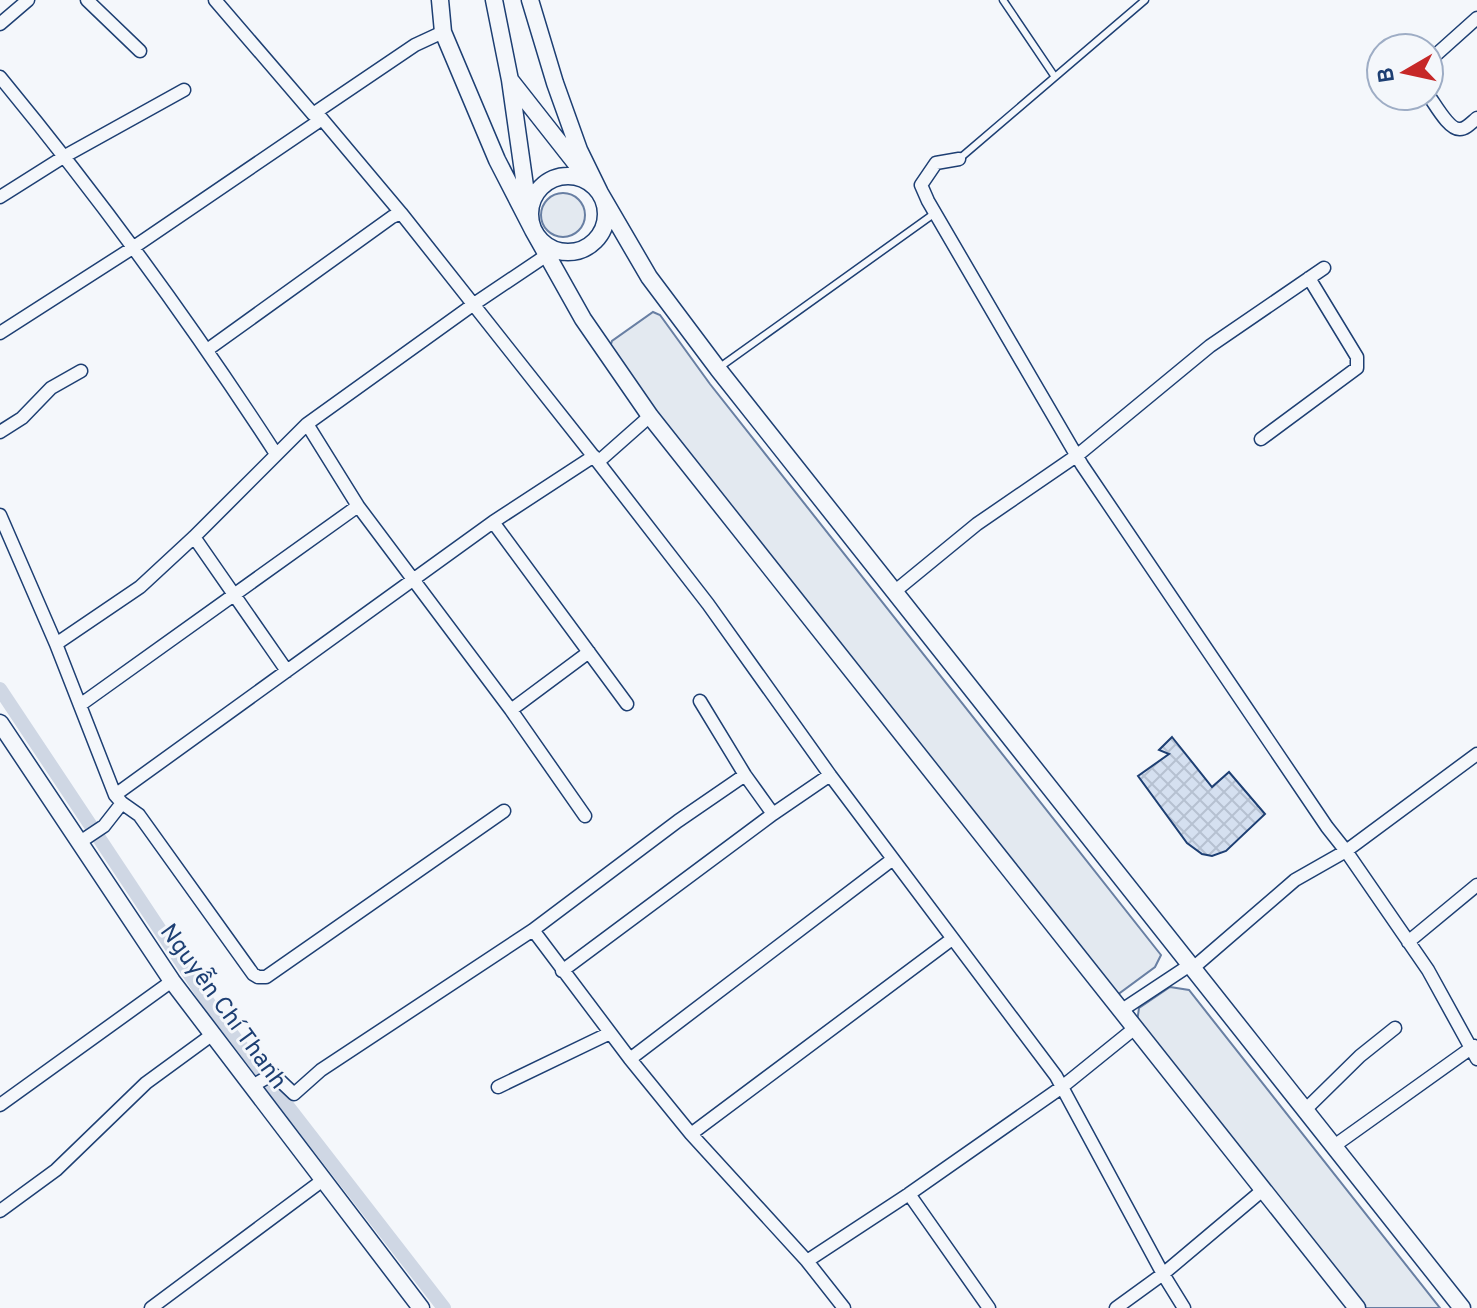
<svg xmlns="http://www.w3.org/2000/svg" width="1477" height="1308" font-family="Overpass,sans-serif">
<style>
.green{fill:#e3e9f0;stroke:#687fa3;stroke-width:2}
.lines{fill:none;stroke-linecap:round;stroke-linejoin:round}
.canal{stroke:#cfd7e4;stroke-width:14}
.building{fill:url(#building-cross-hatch);stroke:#1d3f73;stroke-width:2}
.service-casing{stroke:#1d3f73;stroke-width:9}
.minor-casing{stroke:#1d3f73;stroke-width:15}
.tertiary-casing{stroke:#1d3f73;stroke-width:19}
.service{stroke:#f4f7fb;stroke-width:6}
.minor{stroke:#f4f7fb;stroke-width:12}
.tertiary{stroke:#f4f7fb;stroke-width:16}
.labels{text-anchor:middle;stroke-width:6;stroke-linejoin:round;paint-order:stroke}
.street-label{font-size:24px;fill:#1d3f73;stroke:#f4f7fb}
</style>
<defs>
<pattern id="building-cross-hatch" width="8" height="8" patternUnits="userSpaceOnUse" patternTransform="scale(2)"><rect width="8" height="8" fill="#d5e0f0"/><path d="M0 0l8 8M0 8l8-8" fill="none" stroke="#b6c1d1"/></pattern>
</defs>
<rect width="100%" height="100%" fill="#f4f7fb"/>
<!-- green -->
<path class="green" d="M541 215a22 22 0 1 1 44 0a22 22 0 1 1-44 0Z
M653,312l7,3 50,69 451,571 -6,12 -38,28 -458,-576 -49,-72 2,-6z
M1170,987l19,3 251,318h-78l-225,-286 2,-14z"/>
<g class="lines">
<!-- canal -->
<path class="canal" d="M0,689l214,322 230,297"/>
</g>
<!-- building -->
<path class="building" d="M1172,737l40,50 17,-15 36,42 -39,37 -14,5 -10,-2 -15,-11 -49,-67 31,-22 -10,-4z"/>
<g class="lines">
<defs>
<path id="service" d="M1003,0l52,77
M959,159l186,-159
M720,367l215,-154"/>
<path id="minor" d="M87,0l53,51
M215,0l98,114 9,5 79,94 197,249 110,142 122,171 226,301 107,198 21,34
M0,24l28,-24
M1429,61l48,-43
M0,77c99,120 191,246 276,377
M1429,96c6,8 20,34 31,33 6,0 12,-7 17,-11
M313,114l102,-69 28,-13
M959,159l-23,4 -15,22 7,16 154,264 245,362 19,24 82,119 49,89
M0,197l65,-41 119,-66
M0,333l134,-86 188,-128
M207,350l185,-133 9,-4
M307,424l51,82 153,204 74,106
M0,432l22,-14 29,-30 30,-17
M1261,439l96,-71v-11l-48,-79
M598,462l52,-46
M0,515l56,129 59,151 7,8 -18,23 -24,16
M493,522l134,182
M194,537l93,134
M894,592l83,-68 102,-70 131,-108 114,-78
M56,644l84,-57 54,-50 113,-113 167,-120 73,-49
M700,701l45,74 28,39
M80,705l278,-199
M511,710l78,-58
M115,795l378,-273 101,-66
M122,803l17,12 114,159 5,3h8l238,-166
M533,930l97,129 61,75 116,127 37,47
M1408,942l69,-57
M1193,968l102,-88 51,-29 131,-97
M562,971l211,-157 57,-39
M1122,1010l68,-45
M630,1059l263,-200
M252,1086l21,-12 21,20 27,-24 212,-140 145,-109 67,-46
M498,1087l112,-54
M0,1105l172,-124
M1305,1110l55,-54 35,-28
M691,1134l261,-195
M1334,1146l140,-100
M909,1194l80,114
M0,1211l56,-41 90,-87 67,-49
M807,1261l102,-67 153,-107 73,-59
M151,1308l172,-128
M1116,1308l47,-34 101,-85"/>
<path id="tertiary" d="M440,0l3,32 54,128 36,70 50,89 67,97 707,892
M494,0l16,80 18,127
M530,0l25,83 24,67 21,43 49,84 69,92 744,939
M511,81l70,89
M530 214a38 38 0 1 1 76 0a38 38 0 1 1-76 0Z
M0,723l172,258 249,327"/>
</defs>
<!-- service casing -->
<use href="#service" class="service-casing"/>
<!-- minor casing -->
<use href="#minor" class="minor-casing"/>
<!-- tertiary casing -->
<use href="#tertiary" class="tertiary-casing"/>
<!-- service -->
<use href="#service" class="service"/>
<!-- minor -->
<use href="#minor" class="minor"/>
<!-- tertiary -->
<use href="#tertiary" class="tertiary"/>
</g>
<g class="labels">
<!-- street labels -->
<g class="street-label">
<text transform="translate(224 1006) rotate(54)" y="8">Nguyễn Chí Thanh</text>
</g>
</g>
<!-- north arrow -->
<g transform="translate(1405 72) rotate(261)"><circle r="38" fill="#f4f7fb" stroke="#9eadc5" stroke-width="2"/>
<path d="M0-6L14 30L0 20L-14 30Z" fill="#c62828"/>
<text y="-12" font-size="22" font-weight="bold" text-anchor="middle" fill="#1d3f73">B</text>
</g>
</svg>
